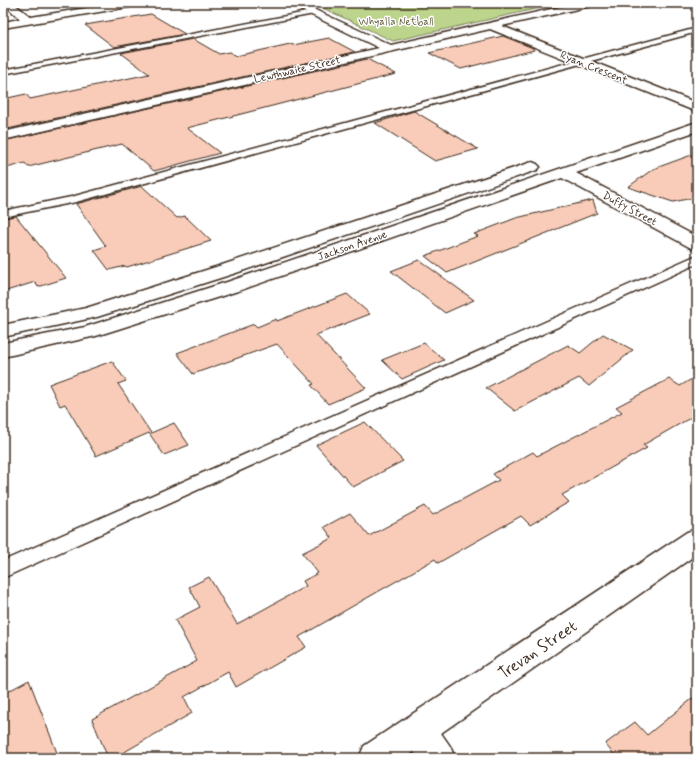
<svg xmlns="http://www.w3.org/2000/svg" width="700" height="761" font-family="Mynerve,sans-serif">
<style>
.green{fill:#bcd48b;stroke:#7c7f54}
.building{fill:#f8ccb9;stroke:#3b2a1e}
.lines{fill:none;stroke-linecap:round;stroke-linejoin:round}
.service-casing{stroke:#3b2a1e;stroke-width:3}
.minor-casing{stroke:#3b2a1e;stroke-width:3}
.service{fill:#fff;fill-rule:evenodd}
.minor{fill:#fff;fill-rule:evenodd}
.labels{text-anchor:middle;stroke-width:3;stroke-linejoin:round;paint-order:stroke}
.far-park-label{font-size:11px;fill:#625d3f;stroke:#fff}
.far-street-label{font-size:11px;fill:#3b2a1e;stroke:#fff}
.near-street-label{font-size:16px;fill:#3b2a1e;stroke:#fff}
</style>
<rect width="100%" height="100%" fill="#fff"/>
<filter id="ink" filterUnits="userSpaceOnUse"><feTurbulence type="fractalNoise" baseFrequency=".025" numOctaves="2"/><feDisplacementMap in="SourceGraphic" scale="8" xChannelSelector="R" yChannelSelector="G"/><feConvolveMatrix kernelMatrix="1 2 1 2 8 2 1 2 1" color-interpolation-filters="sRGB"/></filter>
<g filter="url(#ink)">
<!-- green -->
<path class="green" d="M312,3h250l-169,38z"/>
<!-- building -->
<path class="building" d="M151,14l34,20 -71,13 -29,-22z
M503,36l30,12 1,2 -73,19 -32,-16z
M329,38l26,14 -352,78v-31l23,-5 4,5 119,-25 -28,-21 72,-14 26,15 10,-2 7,4 54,-12 3,1z
M367,59l29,15 -209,54 33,25 -66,18 -32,-27 -94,23 -3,-4 -22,6v-28z
M414,111l64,38 -43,12 -60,-38z
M697,153v44l-24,5 -45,-15 25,-18z
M142,186l35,32 8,-2 26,25 -84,26 -2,-1 -16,4 -15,-20 12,-4 -30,-42z
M593,200l4,13 -150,60 -22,-17 53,-20 -4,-2 42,-16z
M16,216l50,62 -28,9 -3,-5 -32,10v-74z
M419,260l55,40 -29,13 -54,-42z
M347,294l23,20 -54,21 50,53 -38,16 -17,-19 3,-1 -37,-40 -84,30 -16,-21 77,-29 3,3 19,-8 1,2z
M603,334l30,16 -44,36 -10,-8 -64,33 -29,-23 82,-43 12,8z
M424,343l20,17 -42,19 -20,-19z
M112,361l14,20 -8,3 33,49 23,-10 15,22 -25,10 -15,-22 -53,23 -31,-52 -5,2 -11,-22z
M697,376v38l-54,31 4,3 -85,47 7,7 -39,23 -9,-9 -83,47 -3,-4 -136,78 7,10 -70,40 -8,-15 -44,25 8,16 -78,45h-6l-16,-39 105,-58 -22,-41 25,-13 -11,-20 20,-10 28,47 69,-38 -3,-5 15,-8 -16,-20 30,-15 -8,-11 26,-14 19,23 56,-30 8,9 66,-35 -6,-6 40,-22 4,4 85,-44 -6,-5 53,-28 11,7z
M365,422l38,39 -50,26 -37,-42z
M29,680l30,78h-56v-64z
M697,695v63h-80l-12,-14 30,-22 12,13z"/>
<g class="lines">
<defs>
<path id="service" d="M312,11l3,2 -1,1 -311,60v-4z
M697,28v4l-621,170 -73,15v-6l68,-14z
M697,255v9l-694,314v-17z"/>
<path id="minor" d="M3,3h10l18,14 86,-14h23l-5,3 -132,22v-6l17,-3z
M287,3h13l91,42 187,-42h18l-5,3 -89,20 195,77v9l-207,-83 -487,111v-8l376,-84z
M697,122v9l-121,42 121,64v12l-6,-1 -129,-70 -321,112 -145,46 -93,21v-14l82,-16 142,-45z
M532,162l5,2 3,3 -3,3 -301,103 -139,44 -94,20v-12l83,-17 136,-43z
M697,529v25l-256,179 9,13 5,12h-37l-4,-6 -9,6h-46l5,-12 323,-214z"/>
</defs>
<!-- service casing -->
<use href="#service" class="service-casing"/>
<!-- minor casing -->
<use href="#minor" class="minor-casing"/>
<!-- service -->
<use href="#service" class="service"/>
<!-- minor -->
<use href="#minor" class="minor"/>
</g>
</g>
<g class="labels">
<!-- far-park labels -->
<g class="far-park-label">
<text x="396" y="25">Whyalla Netball</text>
</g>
<!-- far-street labels -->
<g class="far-street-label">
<text transform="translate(594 67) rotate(22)" y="4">Ryan Crescent</text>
<text transform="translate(297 69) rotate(-13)" y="4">Lewthwaite Street</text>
<text transform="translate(630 208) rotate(28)" y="4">Duffy Street</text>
<text transform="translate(352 245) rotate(-19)" y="4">Jackson Avenue</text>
</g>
<!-- near-street labels -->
<g class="near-street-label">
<text transform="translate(537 649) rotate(-34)" y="6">Trevan Street</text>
</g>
</g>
<!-- margin -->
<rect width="700" height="761" fill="none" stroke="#fff" stroke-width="16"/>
<rect x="8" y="8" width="684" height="745" fill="none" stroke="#3b2a1e" stroke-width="1.5" filter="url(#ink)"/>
</svg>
